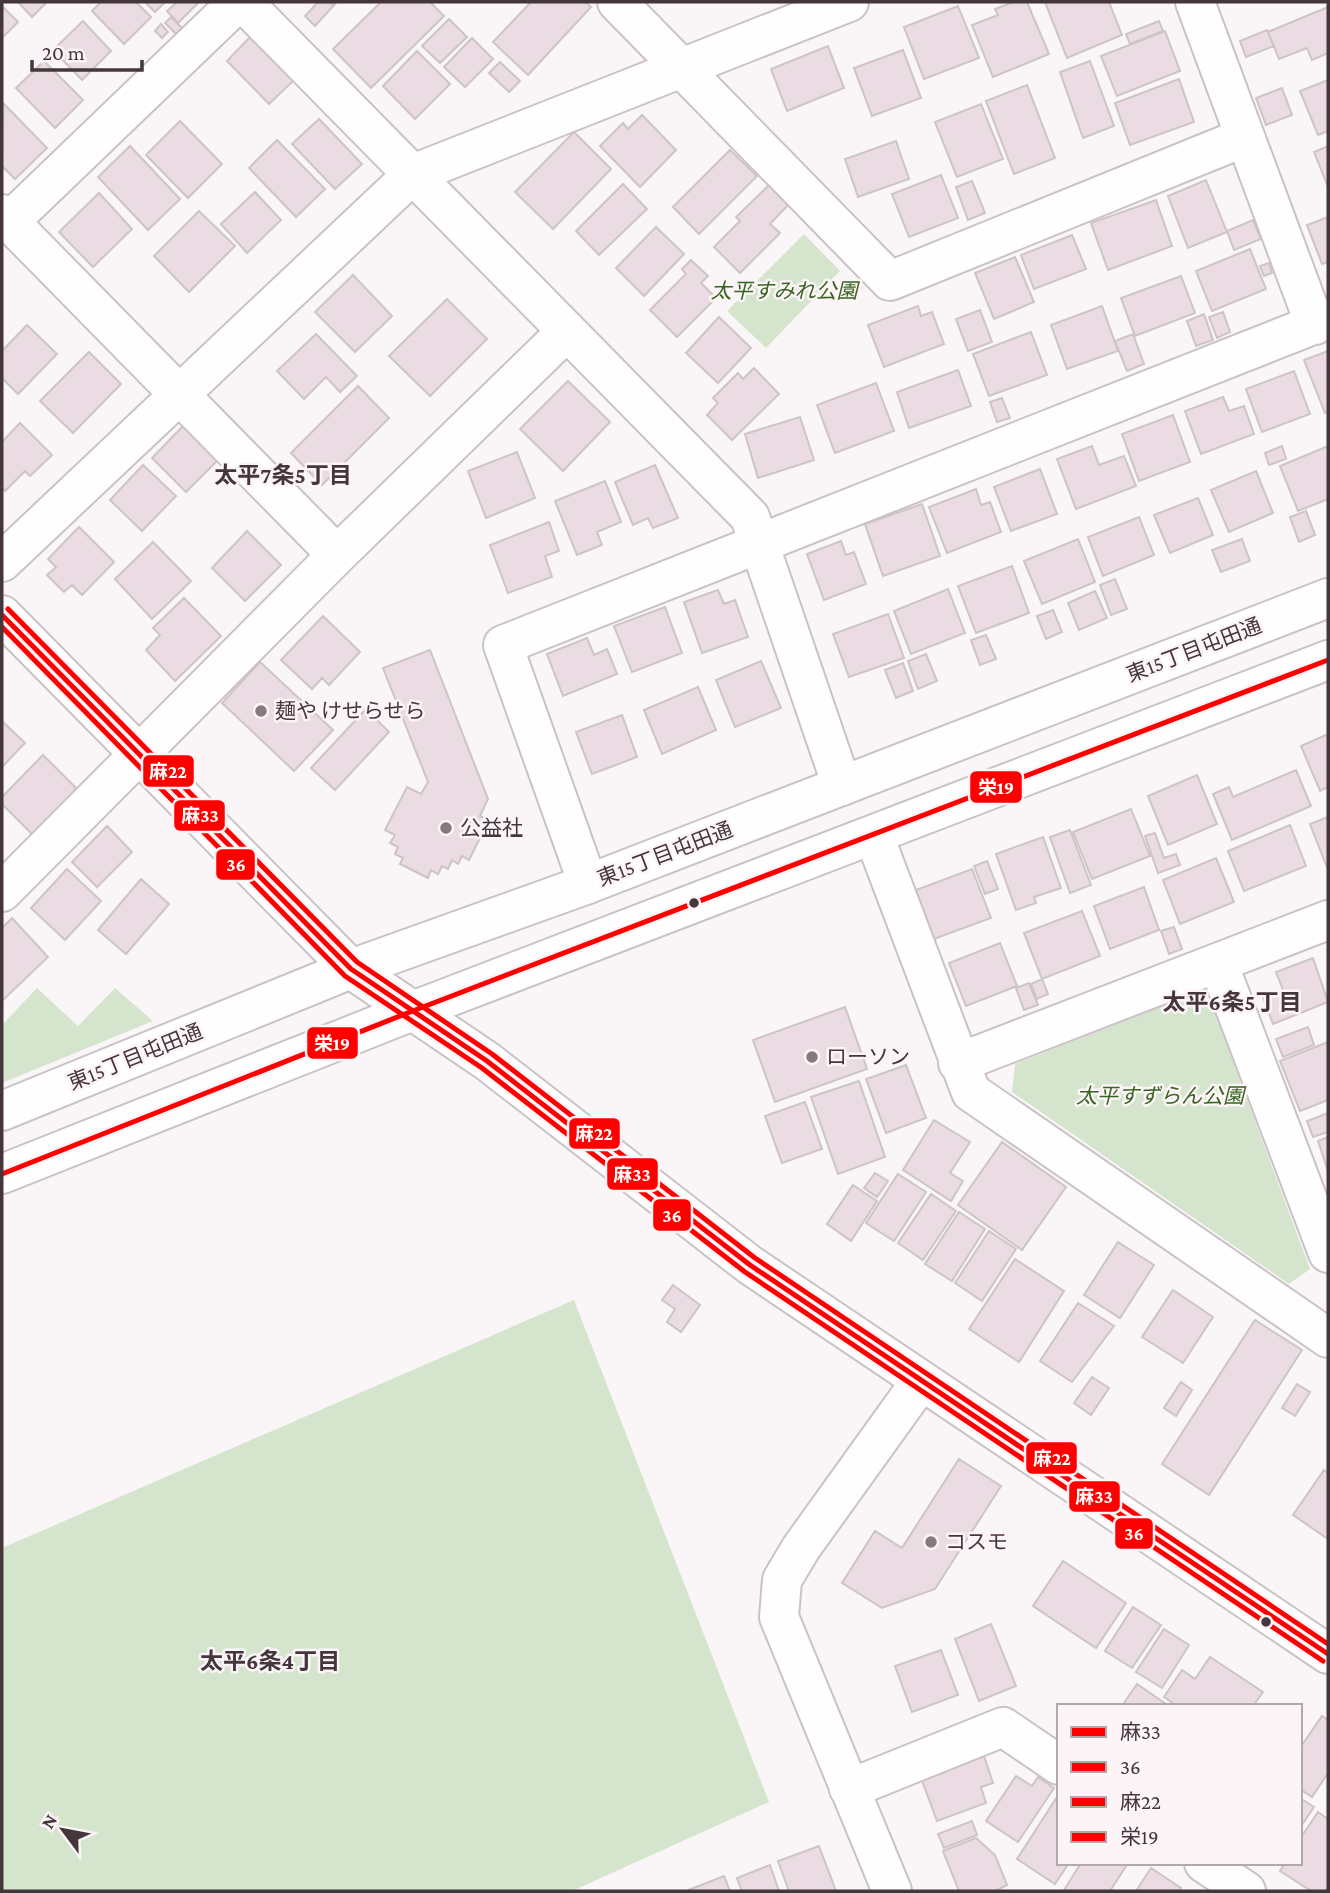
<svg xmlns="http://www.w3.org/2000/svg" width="1330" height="1893" font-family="'Crimson Pro','Noto Sans JP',serif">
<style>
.green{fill:#d5e5cd}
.building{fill:#eadce2;stroke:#cdc4c8;stroke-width:2}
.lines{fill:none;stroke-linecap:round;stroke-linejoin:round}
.street-casing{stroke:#cbc2c6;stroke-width:42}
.secondary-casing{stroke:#cbc2c6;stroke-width:42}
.primary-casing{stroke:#cbc2c6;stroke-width:42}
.street{stroke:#fefefe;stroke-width:38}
.secondary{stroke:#fefefe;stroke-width:38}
.primary{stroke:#fefefe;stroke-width:38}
.bus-1-casing{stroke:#fcf4f7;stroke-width:10}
.bus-2-casing{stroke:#fcf4f7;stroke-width:10}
.bus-3-casing{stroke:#fcf4f7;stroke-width:10}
.bus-4-casing{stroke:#fcf4f7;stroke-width:10}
.bus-1{stroke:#f00;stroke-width:5}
.bus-2{stroke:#f00;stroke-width:5}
.bus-3{stroke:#f00;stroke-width:5}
.bus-4{stroke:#f00;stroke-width:5}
.poi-dot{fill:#84797e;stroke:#fcf4f7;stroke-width:2.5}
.bus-dot{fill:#45363c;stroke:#fcf4f7;stroke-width:2.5}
.labels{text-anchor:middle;stroke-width:5;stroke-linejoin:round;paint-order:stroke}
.park-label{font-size:21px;font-style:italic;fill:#376521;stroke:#fcf4f7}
.street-label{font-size:21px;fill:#45363c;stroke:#fcf4f7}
.poi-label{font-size:21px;fill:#45363c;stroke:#fcf4f7;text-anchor:start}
.neighbourhood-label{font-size:23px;font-weight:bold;fill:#45363c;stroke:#fcf4f7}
.line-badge{stroke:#fcf4f7;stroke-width:2.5}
.badge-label{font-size:19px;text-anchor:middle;font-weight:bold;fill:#fff}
</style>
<rect width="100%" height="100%" fill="#faf6f8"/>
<!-- green -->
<path class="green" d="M804,234l36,37 -74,77 -39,-37z
M37,988l41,38 37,-38 38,33 -151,62v-58z
M1195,993l16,9 99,267 -21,15 -277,-192 3,-28z
M574,1300l195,502 -197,89h-570v-343z"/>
<!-- building -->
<path class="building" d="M18,2h29l-15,15z
M101,2h35l15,15 -27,27 -32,-33z
M145,2h20l-10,10z
M177,2h21v1l-20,20 -11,-12z
M318,2l17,2 -20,22 -10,-10z
M381,2h49l14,14 -73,72 -38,-39z
M531,2h54l6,5 -63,68 -35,-33z
M1013,2h14l22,52 -56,23 -21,-52 26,-10 -3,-6z
M1045,2h64l13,33 -55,23z
M2,6l16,16 -16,16z
M958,6l21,52 -55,21 -20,-52z
M1328,7v46l-16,7 -5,-12 -28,11 -11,-27z
M171,17l11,11 -6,6 -11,-11z
M449,19l18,18 -27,26 -18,-17z
M83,21l28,30 -29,29 -29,-30z
M1159,21l4,10 -33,13 -4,-10z
M161,24l7,8 -6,6 -7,-7z
M1267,30l7,16 -28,11 -6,-16z
M1165,31l15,40 -63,25 -16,-40z
M251,36l43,44 -25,24 -42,-43z
M472,38l21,21 -28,28 -21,-20z
M828,46l16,42 -57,23 -16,-42z
M903,50l18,48 -49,18 -18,-48z
M417,51l33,33 -35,35 -32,-33z
M44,61l39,39 -28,28 -39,-40z
M1090,61l24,65 -31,12 -23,-66z
M500,62l20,19 -11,11 -20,-19z
M1179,79l15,43 -64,23 -15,-42z
M1328,80v51l-10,4 -18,-44z
M1027,85l28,73 -41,16 -28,-73z
M1282,88l10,27 -26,10 -10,-27z
M3,103l44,45 -32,31 -13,-13z
M981,104l22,55 -46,18 -22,-55z
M642,115l34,35 -36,37 -40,-41 23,-23 5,6z
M319,119l43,45 -27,25 -43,-45z
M180,121l42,43 -34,34 -42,-43z
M574,132l37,37 -58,60 -38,-37z
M277,140l48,49 -29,28 -47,-49z
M896,141l13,38 -51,18 -13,-38z
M130,146l50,53 -32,31 -50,-53z
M1328,146v41l-14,-35z
M730,150l27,26 -58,58 -26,-27z
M941,175l17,43 -49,19 -17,-43z
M1206,180l21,52 -39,16 -20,-52z
M972,181l13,32 -17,7 -12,-33z
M623,184l24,25 -48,46 -23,-24z
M770,184l19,20 -19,20 10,9 -40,40 -26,-26 26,-26 -4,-4z
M255,192l26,28 -34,33 -26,-29z
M99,193l33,36 -39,38 -34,-35z
M1156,200l16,46 -64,24 -17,-47z
M199,211l36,35 -46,46 -35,-36z
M1328,217v45l-6,2 -15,-39z
M1253,220l8,19 -27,11 -7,-19z
M656,227l28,27 -40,42 -28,-28z
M1072,235l14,34 -52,20 -13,-34z
M1250,249l16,40 -54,22 -16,-40z
M1015,257l19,45 -40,17 -19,-46z
M691,260l17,16 -7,7 15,15 -39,39 -27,-27 36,-36 -4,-5z
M1269,263l3,10 -8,3 -4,-10z
M353,275l39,41 -37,36 -40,-40z
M1181,276l14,37 -60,23 -14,-38z
M447,299l40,40 -57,57 -41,-40z
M918,306l3,10 11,-4 12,32 -60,23 -16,-42z
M1102,306l16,45 -51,18 -16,-44z
M980,310l12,32 -24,9 -12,-32z
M1223,312l7,20 -13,6 -8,-21z
M1204,314l9,26 -17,6 -9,-25z
M719,317l32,31 -33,35 -32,-30z
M27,325l30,29 -39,40 -16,-16v-27z
M1031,332l16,43 -58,21 -16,-42z
M316,334l41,42 -17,16 -14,-15 -22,22 -27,-28z
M1133,334l11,30 -17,7 -12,-30z
M1328,351v61l-3,1 -21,-53z
M89,352l32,32 -48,49 -33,-32z
M754,368l25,26 -47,46 -25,-25 11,-12 -5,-5 25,-25 5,6z
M958,370l13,36 -62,22 -12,-36z
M1294,371l16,43 -48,18 -16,-43z
M568,381l42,41 -47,49 -43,-42z
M876,383l18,48 -59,22 -18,-48z
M358,386l31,32 -67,67 -31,-32z
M1223,397l6,14 15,-5 10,28 -53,20 -16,-43z
M1002,398l8,20 -13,4 -7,-20z
M1173,415l17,47 -51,19 -17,-47z
M800,417l14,43 -56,18 -13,-44z
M20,423l32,32 -22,21 -5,-5 -20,20 -3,-3v-46z
M183,426l35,34 -32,32 -34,-34z
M1092,446l7,19 25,-9 12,30 -60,23 -19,-50z
M1282,446l4,13 -17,6 -4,-12z
M1328,446v53l-30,12 -18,-45z
M517,452l18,46 -49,20 -18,-47z
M143,465l33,31 -34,35 -32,-31z
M655,465l23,53 -25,10 -5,-10 -15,7 -18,-43z
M1040,469l17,45 -46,17 -17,-44z
M1256,471l17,42 -44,19 -18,-42z
M605,481l16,41 -24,10 5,13 -25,10 -22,-54z
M976,489l5,16 9,-3 11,30 -54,21 -18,-46z
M1198,498l15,37 -43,18 -16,-38z
M922,504l18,52 -57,20 -18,-52z
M1306,511l9,24 -16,7 -9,-25z
M1139,517l15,38 -51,21 -15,-39z
M549,522l10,29 -14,5 7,21 -44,16 -18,-48z
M79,527l35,35 -32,33 -10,-10 -8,7 -17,-17 9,-8 -8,-8z
M247,531l34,34 -36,36 -33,-33z
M1078,539l17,43 -53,22 -18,-43z
M1242,539l8,22 -29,11 -9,-22z
M841,541l5,14 8,-3 12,32 -42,16 -17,-46z
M153,542l38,39 -39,38 -37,-40z
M1012,566l17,47 -53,20 -18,-47z
M1115,579l12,30 -16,6 -11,-30z
M948,589l17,44 -54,21 -17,-43z
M718,590l6,14 11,-4 13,37 -46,16 -18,-51z
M1095,591l12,27 -28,12 -11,-27z
M184,598l37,38 -46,45 -29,-31 14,-15 -7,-7z
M665,607l17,46 -50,19 -18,-46z
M1053,610l9,22 -16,7 -9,-23z
M888,614l16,44 -55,19 -16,-43z
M323,616l37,36 -31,33 -7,-7 -10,11 -31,-29z
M986,635l10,24 -16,6 -9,-25z
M587,638l7,17 13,-6 10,25 -54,22 -16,-42z
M430,650l58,149 -8,17 9,4 -20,40 -7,-4 -4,8 -6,-4 -4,9 -6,-3 -4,8 -7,-4 -3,8 -28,-14 3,-6 -8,-4 3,-7 -8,-4 5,-8 -10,-5 22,-43 14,7 7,-12 -45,-114z
M926,654l11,27 -19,8 -10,-28z
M761,661l20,47 -46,19 -19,-47z
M260,662l73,68 -39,41 -72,-68z
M903,663l10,28 -17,7 -11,-28z
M698,687l18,43 -54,24 -18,-44z
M366,709l23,23 -54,58 -24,-22z
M622,715l15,42 -45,17 -16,-42z
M2,721l23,22 -23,24z
M1328,734v53l-8,4 -19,-45z
M43,755l36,36 -45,45 -32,-32v-7z
M1296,770l15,36 -79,34 -19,-46 16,-7 4,10z
M1197,775l20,49 -49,21 -20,-49z
M1131,809l19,47 -58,23 -19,-47z
M1328,817v53l-18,-46z
M1290,825l16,41 -62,25 -16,-40z
M107,826l25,26 -35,35 -25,-25z
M1070,830l21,55 -21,8 -20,-56z
M1155,833l9,25 12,-4 4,11 -22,8 -13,-37z
M1043,837l18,51 -27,9 2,6 -20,7 -20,-56z
M1216,858l18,44 -54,22 -17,-44z
M987,861l11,28 -13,5 -11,-28z
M67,869l34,32 -36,39 -34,-32z
M972,869l19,49 -57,21 -18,-49z
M141,879l28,25 -43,50 -28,-24z
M1144,887l15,43 -49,19 -16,-43z
M1082,911l18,45 -58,23 -18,-46z
M12,918l36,39 -46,44v-73z
M1174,927l8,22 -13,5 -8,-23z
M1000,943l17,43 -51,20 -17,-43z
M1313,958l15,44 -55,22 -10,-26 20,-8 -7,-18z
M1042,979l6,15 -11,5 -6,-15z
M1029,983l9,22 -14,5 -8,-22z
M845,1007l22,62 -92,33 -22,-62z
M1308,1027l6,18 -31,12 -7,-18z
M1328,1042v58l-28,11 -20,-50z
M906,1065l20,53 -40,15 -20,-54z
M859,1081l26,76 -47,17 -27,-77z
M805,1102l17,47 -40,14 -17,-47z
M1328,1113v19l-15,5 -6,-16z
M934,1120l36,22 -20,31 13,8 -12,20 -48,-31z
M1328,1137v34l-10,-30z
M1002,1142l64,45 -44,63 -64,-45z
M875,1173l13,8 -11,16 -13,-9z
M898,1174l28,18 -32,49 -28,-18z
M853,1185l24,16 -26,40 -24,-17z
M931,1194l25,17 -33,49 -25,-17z
M959,1212l26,17 -33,52 -27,-17z
M989,1231l27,18 -34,52 -27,-18z
M1118,1242l36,23 -34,53 -36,-23z
M1015,1259l49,32 -45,71 -50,-33z
M673,1285l27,20 -19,27 -14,-10 8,-13 -13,-9z
M1173,1290l40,27 -30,46 -41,-26z
M1078,1303l36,23 -42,56 -32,-21z
M1255,1320l47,30 -93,145 -47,-31z
M1092,1377l17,11 -18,27 -17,-12z
M1181,1382l11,8 -16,26 -12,-8z
M1297,1384l13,8 -15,24 -13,-8z
M959,1459l42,27 -66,103 -53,19 -40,-25 33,-52 27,17z
M1324,1470l4,3v66l-35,-24z
M1063,1561l63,42 -30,45 -63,-42z
M1133,1607l28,18 -29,43 -27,-17z
M991,1624l25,62 -37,15 -24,-62z
M1164,1629l25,16 -27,43 -26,-16z
M941,1650l17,45 -46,17 -17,-46z
M1210,1657l53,35 -10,14h-76l-13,-9 18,-27 13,9z
M1137,1684l32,22h-47z
M1322,1716l6,4v53l-16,24 -12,-8v-41z
M984,1756l9,27 -12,4 5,16 -49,18 -16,-43z
M1016,1776l16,10 6,-9 16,11 -36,54 -32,-21z
M1057,1797l2,66h10l-14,21 -38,-25z
M1300,1798l14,9 -14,21z
M1318,1812l10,7v68l-3,4h-14l-31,-20 5,-8h15v-24z
M972,1821l5,14 -33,13 -6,-14z
M976,1838l19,17 12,30 -12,6h-36l-16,-40z
M819,1846l17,45h-47l-11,-30z
M1081,1863h47l-18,28h-44l-2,-1z
M770,1865l9,26h-37l-5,-13z
M1151,1868l30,20 -2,3h-43z
M724,1876l6,15h-44z"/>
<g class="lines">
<defs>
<path id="street" d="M243,2l507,515 92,269
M617,2l273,279 355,-144
M1195,2l120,323
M2,214l335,341
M9,222l229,-220
M2,562l411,-388 436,-172
M874,836l97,256 357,246
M588,884l-85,-239 825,-326
M2,892l335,-337 230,-224
M1218,963l110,290
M958,1063l370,-143
M849,1789l154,-62 56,38
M1204,1863l42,28
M892,1891l-113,-274 3,-37 19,-32 120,-167"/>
<path id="secondary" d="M2,1111l349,-142 237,-85 740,-286
M2,1174l408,-162 918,-352"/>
<path id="primary" d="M2,615l349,354 136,92 263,204 578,389"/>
</defs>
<!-- street casing -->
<use href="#street" class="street-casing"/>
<!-- secondary casing -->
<use href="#secondary" class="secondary-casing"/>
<!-- primary casing -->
<use href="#primary" class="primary-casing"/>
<!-- street -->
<use href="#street" class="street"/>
<!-- secondary -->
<use href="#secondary" class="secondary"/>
<!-- primary -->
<use href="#primary" class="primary"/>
<defs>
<path id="bus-1" d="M2,615l349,354 136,92 263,204 578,389"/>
<path id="bus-2" d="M2,627l343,349 137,92 263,204 578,389"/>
<path id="bus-3" d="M8,609l349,353 135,92 263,204 573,386"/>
<path id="bus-4" d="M2,1174l408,-162 918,-352"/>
</defs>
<!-- bus-1 casing -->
<use href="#bus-1" class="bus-1-casing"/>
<!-- bus-2 casing -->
<use href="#bus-2" class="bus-2-casing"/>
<!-- bus-3 casing -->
<use href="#bus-3" class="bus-3-casing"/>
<!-- bus-4 casing -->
<use href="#bus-4" class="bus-4-casing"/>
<!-- bus-1 -->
<use href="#bus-1" class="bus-1"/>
<!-- bus-2 -->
<use href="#bus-2" class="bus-2"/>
<!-- bus-3 -->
<use href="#bus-3" class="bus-3"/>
<!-- bus-4 -->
<use href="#bus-4" class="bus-4"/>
</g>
<!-- markers -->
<g class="poi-dot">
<circle cx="261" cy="711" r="7"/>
<circle cx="446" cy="828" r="7"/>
<circle cx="812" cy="1057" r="7"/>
<circle cx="931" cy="1542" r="7"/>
</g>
<g class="bus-dot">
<circle cx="694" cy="903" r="6"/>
<circle cx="1266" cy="1622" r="6"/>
</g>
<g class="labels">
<!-- park labels -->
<g class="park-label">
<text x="784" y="298">太平すみれ公園</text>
<text x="1160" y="1103">太平すずらん公園</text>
</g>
<!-- street labels -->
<g class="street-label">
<text transform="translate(1194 650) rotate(-21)" y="7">東15丁目屯田通</text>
<text transform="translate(665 854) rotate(-21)" y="7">東15丁目屯田通</text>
<text transform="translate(135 1057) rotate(-22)" y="7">東15丁目屯田通</text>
</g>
<!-- poi labels -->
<g class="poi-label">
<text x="275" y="718">麺や けせらせら</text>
<text x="460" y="835">公益社</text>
<text x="826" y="1064">ローソン</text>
<text x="945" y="1549">コスモ</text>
</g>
<!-- neighbourhood labels -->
<g class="neighbourhood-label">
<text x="283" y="483">太平7条5丁目</text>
<text x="1232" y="1010">太平6条5丁目</text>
<text x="270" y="1669">太平6条4丁目</text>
</g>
</g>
<g class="line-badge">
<rect x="142" y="754" width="53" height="34" rx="7" fill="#f00"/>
<rect x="969" y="770" width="54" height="34" rx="7" fill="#f00"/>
<rect x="173" y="799" width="53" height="33" rx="7" fill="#f00"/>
<rect x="215" y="848" width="41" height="33" rx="7" fill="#f00"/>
<rect x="306" y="1026" width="53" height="34" rx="7" fill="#f00"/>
<rect x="568" y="1117" width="53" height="33" rx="7" fill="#f00"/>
<rect x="606" y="1157" width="53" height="34" rx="7" fill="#f00"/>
<rect x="652" y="1198" width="40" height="34" rx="7" fill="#f00"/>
<rect x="1025" y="1441" width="53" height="34" rx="7" fill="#f00"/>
<rect x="1068" y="1480" width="53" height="33" rx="7" fill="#f00"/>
<rect x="1114" y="1517" width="40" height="33" rx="7" fill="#f00"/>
</g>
<g class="badge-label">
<text x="168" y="778">麻22</text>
<text x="996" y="794">栄19</text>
<text x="200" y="822">麻33</text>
<text x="236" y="871">36</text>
<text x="332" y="1050">栄19</text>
<text x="594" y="1140">麻22</text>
<text x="632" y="1181">麻33</text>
<text x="672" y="1222">36</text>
<text x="1052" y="1465">麻22</text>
<text x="1094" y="1503">麻33</text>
<text x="1134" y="1540">36</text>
</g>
<!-- border -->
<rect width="1330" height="1893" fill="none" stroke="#45363c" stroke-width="7"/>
<!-- legend -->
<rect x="1057" y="1704" width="245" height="161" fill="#fcf4f7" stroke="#b3a8ac" stroke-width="2"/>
<rect x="1071" y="1727" width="35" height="10" fill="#ff0000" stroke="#b3a8ac" stroke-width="2"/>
<text x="1120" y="1739" font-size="21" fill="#45363c">麻33</text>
<rect x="1071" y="1762" width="35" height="10" fill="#ff0000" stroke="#b3a8ac" stroke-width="2"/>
<text x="1120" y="1774" font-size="21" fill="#45363c">36</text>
<rect x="1071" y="1797" width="35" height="10" fill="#ff0000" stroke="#b3a8ac" stroke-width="2"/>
<text x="1120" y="1809" font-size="21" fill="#45363c">麻22</text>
<rect x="1071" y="1832" width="35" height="10" fill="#ff0000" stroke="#b3a8ac" stroke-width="2"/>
<text x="1120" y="1844" font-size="21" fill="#45363c">栄19</text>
<!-- north arrow -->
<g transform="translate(63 1830) rotate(302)" stroke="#fcf4f7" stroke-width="5" paint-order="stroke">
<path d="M0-5L12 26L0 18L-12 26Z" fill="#45363c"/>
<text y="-10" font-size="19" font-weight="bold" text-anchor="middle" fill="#45363c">N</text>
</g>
<!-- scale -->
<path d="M32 60v10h110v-10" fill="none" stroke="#45363c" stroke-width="3.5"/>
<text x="42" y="60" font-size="21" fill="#45363c" stroke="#fcf4f7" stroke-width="5" paint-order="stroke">20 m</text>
</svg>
